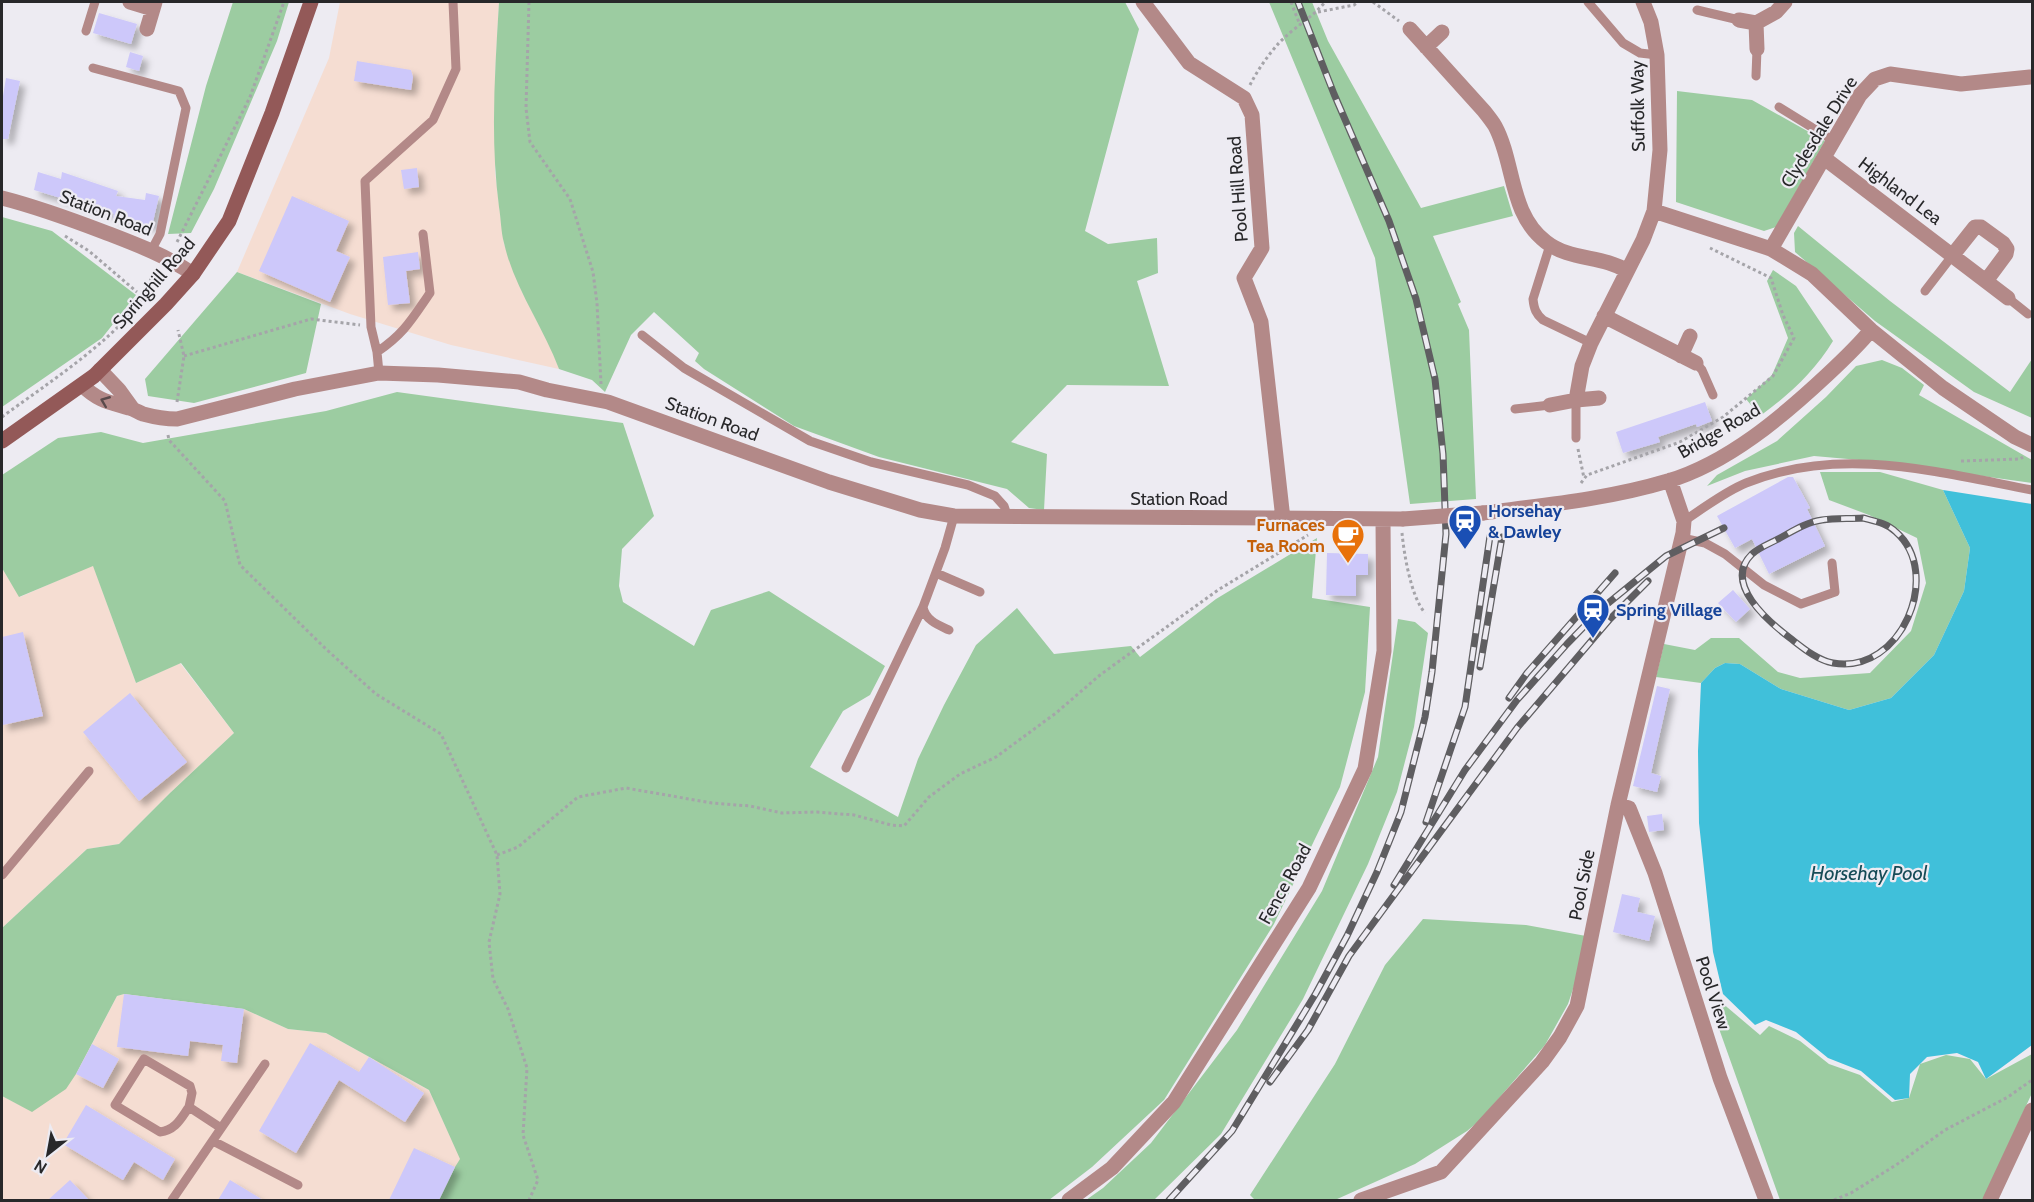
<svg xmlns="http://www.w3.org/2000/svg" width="2034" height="1202" font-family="Cabin,sans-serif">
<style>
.industrial{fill:#f5ddd2}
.green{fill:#9ccca1}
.water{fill:#40c0da}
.building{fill:#cdc8fa;filter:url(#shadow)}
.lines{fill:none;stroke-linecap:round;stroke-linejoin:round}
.path{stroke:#a5a4a9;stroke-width:3;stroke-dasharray:3 3;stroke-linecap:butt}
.lane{stroke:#b38988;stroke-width:9}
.street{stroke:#b38988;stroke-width:15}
.secondary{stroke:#935958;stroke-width:15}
.rail-casing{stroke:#5f5e61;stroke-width:7}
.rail{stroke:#edebf2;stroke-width:4.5;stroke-dasharray:14;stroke-linecap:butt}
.street-bridge{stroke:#b38988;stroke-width:15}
.oneway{stroke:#594a4b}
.labels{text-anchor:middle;stroke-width:4.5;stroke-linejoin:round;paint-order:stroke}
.street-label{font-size:18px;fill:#28282a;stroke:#edebf2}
.transit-label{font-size:18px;font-weight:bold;fill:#164399;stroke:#edebf2;text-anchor:start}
.food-label{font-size:18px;font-weight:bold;fill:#c56008;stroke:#edebf2;text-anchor:end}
.water-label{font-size:20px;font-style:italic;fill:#154b56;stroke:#edebf2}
</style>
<defs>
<filter id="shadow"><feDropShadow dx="5.5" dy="5.5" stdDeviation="3" flood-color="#0004"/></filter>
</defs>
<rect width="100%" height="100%" fill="#edebf2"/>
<!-- industrial -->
<path class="industrial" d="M340,2h159l-4,73v97l9,72 18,48 30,58 7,19 -108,-24 -101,-31 -113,-42 92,-214z
M93,565l43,118 44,-20 54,70 -64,60 -51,51 -32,5 -85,79v-360l18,29z
M124,994l120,15 44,20 38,4 103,57 32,70 -6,7 -16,33h-437v-104l30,15 60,-67 25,-48z"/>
<!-- green -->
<path class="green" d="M233,2h56l-12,39 -63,148 -23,44 -23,1 38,-148z
M499,2h626l14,27 -54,202 23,13 49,-6 1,35 -21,8 32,105 -102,-1 -56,57 36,12 -3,56 -15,-2 -22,-19 -128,-32 -85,-31 -90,-57 -9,-8 4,-8 -45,-41 -23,23 -26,57 -13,-12 -33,-11c-16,-43 -45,-81 -55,-126 -3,-11 -3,-24 -5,-36 -9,-68 -4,-137 0,-205z
M1269,2h43l16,39 93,167 83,-22 9,30 -80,20 28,66 -3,2 11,26 7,169 -66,5 -35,-246z
M1677,91l75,9 73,41 -49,86 -12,4 -88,-29z
M2,217l50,14 84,64 -34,43 -100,69z
M1798,226l92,75 120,91 22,-33v59l-58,-26 -99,-71 -80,-69 -1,-19z
M1773,270l23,16 37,55c-19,31 -44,54 -73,75l-14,-17 26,-24 16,-37 -21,-57z
M237,272l84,32 -15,69 -112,30 -46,-7 -3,-17z
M1882,360l20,8 22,17 -5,10 113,65v23l-150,-21 -68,-6 -69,15 -38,15 10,-11 60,-34 49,-44 30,-31z
M397,392l226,31 31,93 -32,33 -3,37 4,16 71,44 17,-36 58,-19 116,75 -15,29 -27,16 -33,56 88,50 20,-58 26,-54 32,-60 41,-37 37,46 77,-8 9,11 76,-58 101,-61 -5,60 58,9 -5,85 -25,95 -66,137 -110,176 -72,67 -43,33h-610l16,-33 5,-8 -31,-69 -103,-57 -38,-4 -44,-20 -120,-15 -7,2 -41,78 -10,15 -34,23 -30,-16v-168l85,-79 32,-5 51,-51 64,-60 -53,-70 -45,20 -43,-117 -74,31 -17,-29v-93l56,-37 43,-6 42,11 183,-32z
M1820,472h60l63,18 27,58 -6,43 -30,64 -43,43 -42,12 -68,-21 -41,-25 -15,-1 -10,5 -14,15 -45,-6 8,-33 31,6 16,-12h28l39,34 22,6 70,-5 41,-42 15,-48 -9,-45 -48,-23 -40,-15z
M1398,619l17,3 13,11 -14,94 -17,65 -29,72 -65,135 -82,135 -67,66h-68l17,-12 48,-45 86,-113 85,-139 56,-134z
M1423,919l103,6 60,11 -8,38 -10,30 -23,41 -66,76 -12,10 -52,33 -80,36h-80l-5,-5 85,-131 50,-99z
M1721,1002l39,33 9,-9 31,15 29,23 31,11 32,27 17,-4 11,-34 26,-9 24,4 16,20 46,-25v39l-49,107h-203l-68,-191z"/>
<!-- water -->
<path class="water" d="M1943,490l89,14v541l-46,34 -8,-17 -21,-9 -30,4 -17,17 -1,24 -14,2 -34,-29 -33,-13 -32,-26 -30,-12 -11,5 -32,-31 -10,-42 -14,-129 -1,-72 3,-68 14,-15 10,-5 15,1 41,25 68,21 42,-12 43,-43 30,-64 6,-43z"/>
<!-- building -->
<path class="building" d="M99,13l38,11 -6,20 -38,-11z
M130,52l13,4 -4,15 -13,-4z
M357,61l54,9 2,7 -2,13 -57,-9z
M6,78l14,3 -12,58h-6v-37z
M417,168l2,19 -15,2 -3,-19z
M38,172l23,7 1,-7 56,19 -2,5 29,4 1,-7 13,3 -7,30 -39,-8 1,-4 -80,-24z
M292,196l57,25 -13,30 14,6 -20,45 -71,-31z
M418,252l2,17 -14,2 4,32 -22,2 -5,-48z
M1705,402l7,19 -15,6 -1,-3 -38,13 2,5 -37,11 -7,-21z
M1788,477h5l17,31 -3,1 18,37 -56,28 -17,-35 -17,9 -18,-32z
M1327,553l41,1v21h-12v21l-30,-1z
M1733,590l17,19 -14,13 -18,-19z
M23,632l20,84 -40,9 -1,-8v-80z
M1657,686l13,3 -19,84 10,3 -4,16 -24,-6z
M130,693l57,69 -48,39 -56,-69z
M1662,814l2,16 -15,2 -2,-16z
M1622,894l18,4 -3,14 18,4 -6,25 -36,-9z
M124,994l120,15 -7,54 -16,-2 2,-16 -33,-4 -2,15 -71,-9z
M310,1043l49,29 10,-15 55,36 -19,29 -66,-42 -43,73 -37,-22z
M92,1044l27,15 -16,29 -27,-14z
M86,1105l89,54 -12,21 -29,-18 -11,18 -60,-36z
M414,1148l41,19 -16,33h-50z
M70,1180l19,20h-41z
M230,1180l33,20h-45z"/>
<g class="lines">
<!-- path -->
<path class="path" d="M529,2l-3,106 4,34 40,57 23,73 4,31 4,81
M1291,2l9,23
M1373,2l26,19
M1318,12l36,-7 4,-3
M1250,85c7,-14 18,-30 29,-42 15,-16 33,-25 46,-41
M65,236l24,15 48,41
M177,242l73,-145 34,-95
M184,356l127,-37 49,6
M177,402l7,-46 -6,-26
M2,417c38,-29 140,-93 149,-139
M168,435l1,5 56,61 15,64 87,85 49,44 65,40 56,121 3,39 -11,48 4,37 15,30 19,59 -4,67 15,45 -9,20
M1578,449l6,29
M1961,461l59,-2 3,-2
M1581,483l6,-8 93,-33 43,-25 50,-41 21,-38 -11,-23 -12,-37 -61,-30
M1402,533c2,21 9,64 23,80
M497,855l21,-8 60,-50 48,-9 86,15 38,3 32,7 35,-1 37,3 37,10 13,1 25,-29 31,-23 36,-17 60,-44 44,-38 118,-85 90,-55
M1834,1200l17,-7 45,-28 49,-35 63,-33 24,-17"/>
<!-- lane -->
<path class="lane" d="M1588,2l35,41 17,10 17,2
M1697,10l42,10
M86,31l9,-29
M93,68l86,23 7,17 -26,126 -9,17
M1756,76l1,-27
M1779,107l55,34
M1550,245l-17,54c1,10 3,15 10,21l48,23
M1925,291l27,-35
M2008,298l20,16
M642,335l42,33 126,73 61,21 97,23 27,11 9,10 4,12
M377,352c27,-18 35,-33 53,-59l-7,-59
M1696,363l6,7 11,25
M379,373l-2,-21 -6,-25 -6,-146 68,-61 23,-51 -3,-67
M1576,400v38
M1515,409l35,-4
M1684,521c18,-12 42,-30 62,-38 94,-38 191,-11 286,7
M1682,538l23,5 20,11 39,31 37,19 34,-12 -3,-29
M936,573l44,19
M949,630c-11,-5 -24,-10 -26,-23l22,-59 9,-32
M846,768l77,-161
M2,875l87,-104
M189,1107c-8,11 -13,23 -29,25l-45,-27 29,-46 46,27 2,7 -3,14 32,21
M213,1141l85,44
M172,1200l93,-136"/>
<!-- street -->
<path class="street" d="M130,2l23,7
M1143,2l46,61 55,35 8,17 10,133 -18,30 17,44 22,197
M1739,20l17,3 1,26
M1756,23l20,-11 9,-10
M147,29l8,-27
M1410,29l74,82c4,5 8,10 11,15 20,37 14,88 51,116 24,19 56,13 81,29
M1426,47l16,-15
M1824,158l184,140
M2,198c35,9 68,21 102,34 31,12 61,23 89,42
M1654,211l117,38 41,25 59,56 72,58 72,49 17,8
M1771,249l89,-154 15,-16 15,-5 71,10 69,-7
M1952,256l23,-29h6l22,16 4,6 -1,5 -20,27
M1604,316l92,47
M1681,356l9,-20
M100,370l19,20 13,18
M82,385c16,16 27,17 47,23 5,1 9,4 14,6 11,3 22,5 34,5l118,-30 84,-16 59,2 81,7 28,8 61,12 221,80 91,28 34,6 449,3
M1576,400l23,-2
M1550,405l26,-5 6,-34 9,-23 52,-103 11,-29 6,-61 -3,-95 -6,-33 -8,-20
M1483,513c62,-8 125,-14 185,-32 60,-18 114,-64 159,-106 15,-14 31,-29 44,-45
M1618,805l11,3 26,65 65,205 46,122
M1069,1200l43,-32 62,-66 135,-214 56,-119 19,-118 -1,-131
M1361,1200l80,-28 101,-110 18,-25 17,-31 41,-201 65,-272 1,-12 -14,-41
M1990,1200l42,-90"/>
<!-- secondary -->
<path class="secondary" d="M2,441l92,-65 72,-72 27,-30 36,-53 43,-108 39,-111"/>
<defs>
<path id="rail" d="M1863,518c11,3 24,5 33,14 47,41 6,143 -63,131 -16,-3 -30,-15 -43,-25 -21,-16 -68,-55 -38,-84 8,-7 19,-11 28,-16 13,-7 27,-16 42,-18 13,-2 27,-1 41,-2z
M1480,667l22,-130
M1509,698l18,-25 88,-100
M1426,822l39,-115 25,-171
M1394,885l71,-115 52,-70 50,-56 34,-35 65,-53 58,-28
M1270,1082l38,-52 41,-74 168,-228 93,-109 38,-38
M1169,1200l63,-69 84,-138 31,-57 30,-64 24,-60 24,-95 7,-45 14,-138 -3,-80 -8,-75 -19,-80 -27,-78 -55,-127 -36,-92"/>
</defs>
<!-- rail casing -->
<use href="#rail" class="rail-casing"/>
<!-- rail -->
<use href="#rail" class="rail"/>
<!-- street-bridge -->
<path class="street-bridge" d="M1403,519l80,-6"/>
</g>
<!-- one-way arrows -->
<defs><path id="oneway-chevron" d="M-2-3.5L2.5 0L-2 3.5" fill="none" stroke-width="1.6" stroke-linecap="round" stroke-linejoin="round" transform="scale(1.5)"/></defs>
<use class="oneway" href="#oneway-chevron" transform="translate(105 401) rotate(-158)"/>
<!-- icons -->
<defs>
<symbol id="station-pin" viewBox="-11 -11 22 30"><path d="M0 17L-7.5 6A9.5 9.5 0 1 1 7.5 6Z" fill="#1a4fb4" stroke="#edebf2"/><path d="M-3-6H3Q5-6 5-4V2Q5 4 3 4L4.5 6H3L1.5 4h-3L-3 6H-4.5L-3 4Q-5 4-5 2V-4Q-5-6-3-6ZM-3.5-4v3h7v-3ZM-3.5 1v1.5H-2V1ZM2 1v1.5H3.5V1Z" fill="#fff"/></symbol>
<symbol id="cafe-pin" viewBox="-11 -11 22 30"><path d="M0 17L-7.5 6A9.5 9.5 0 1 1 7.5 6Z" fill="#e8710a" stroke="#edebf2"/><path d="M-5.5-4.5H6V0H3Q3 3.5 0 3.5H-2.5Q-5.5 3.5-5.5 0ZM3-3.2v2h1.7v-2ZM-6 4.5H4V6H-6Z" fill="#fff"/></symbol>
</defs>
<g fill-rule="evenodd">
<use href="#station-pin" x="1446" y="502" width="38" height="52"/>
<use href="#cafe-pin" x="1329" y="516" width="38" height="52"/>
<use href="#station-pin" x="1574" y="591" width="38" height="52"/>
</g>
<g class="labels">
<!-- street labels -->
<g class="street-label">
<text transform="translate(1638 106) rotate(-91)" y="6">Suffolk Way</text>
<text transform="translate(1819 132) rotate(-58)" y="6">Clydesdale Drive</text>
<text transform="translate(1238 189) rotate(-94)" y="6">Pool Hill Road</text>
<text transform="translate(1900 191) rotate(37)" y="6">Highland Lea</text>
<text transform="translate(106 213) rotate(21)" y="6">Station Road</text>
<text transform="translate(154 283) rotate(-49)" y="6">Springhill Road</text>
<text transform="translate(712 419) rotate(20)" y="6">Station Road</text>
<text transform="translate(1719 431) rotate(-30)" y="6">Bridge Road</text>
<text x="1179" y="505">Station Road</text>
<text transform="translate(1285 884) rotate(-61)" y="6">Fence Road</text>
<text transform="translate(1582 885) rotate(-79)" y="6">Pool Side</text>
<text transform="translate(1713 993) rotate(72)" y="6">Pool View</text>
</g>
<!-- transit labels -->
<g class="transit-label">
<text x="1488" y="517">Horsehay<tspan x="1488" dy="21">&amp; Dawley</tspan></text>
<text x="1616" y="616">Spring Village</text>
</g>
<!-- food labels -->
<g class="food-label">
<text x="1325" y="531">Furnaces<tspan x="1325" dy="21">Tea Room</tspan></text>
</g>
<!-- water labels -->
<g class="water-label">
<text x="1869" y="880">Horsehay Pool</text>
</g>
</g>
<!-- border -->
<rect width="2034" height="1202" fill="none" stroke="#28282a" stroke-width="6"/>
<!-- north arrow -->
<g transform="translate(48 1154) rotate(211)" stroke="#edebf2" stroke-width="4.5" paint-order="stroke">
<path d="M0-4.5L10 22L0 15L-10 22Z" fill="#28282a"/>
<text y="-9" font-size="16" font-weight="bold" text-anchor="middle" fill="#28282a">N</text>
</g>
</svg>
